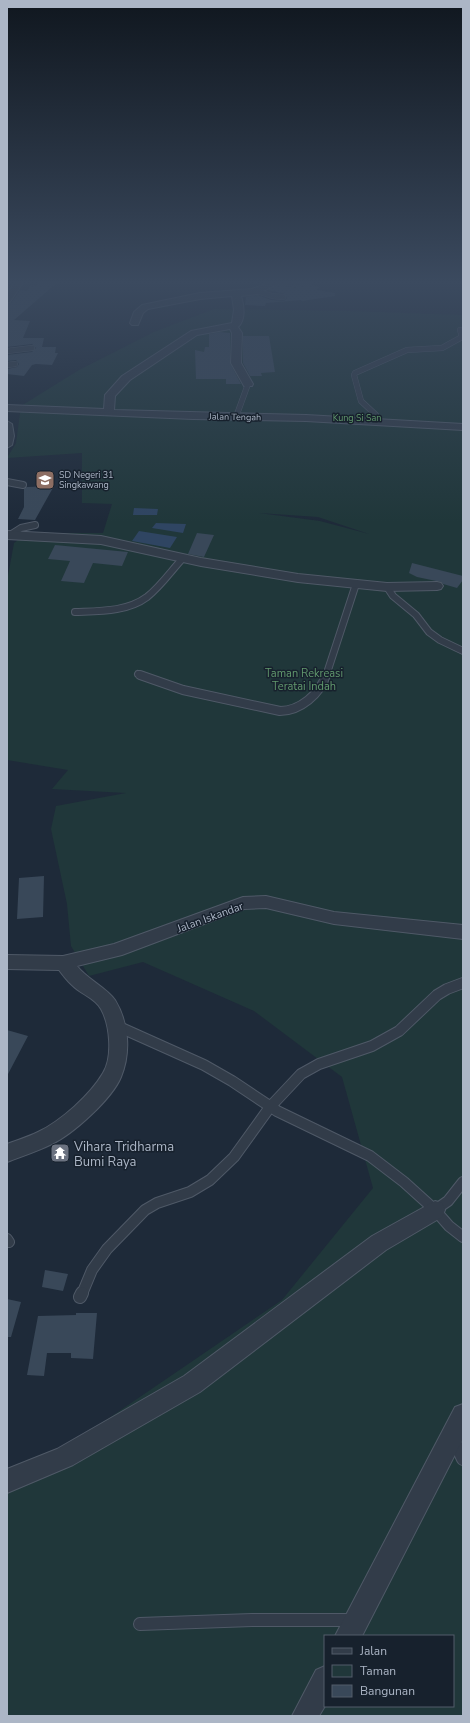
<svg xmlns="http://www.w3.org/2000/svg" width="470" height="1723" font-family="'Nunito Sans',sans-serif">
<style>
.green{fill:#20373a;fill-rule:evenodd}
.water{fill:#2f4562}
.building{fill:#394859}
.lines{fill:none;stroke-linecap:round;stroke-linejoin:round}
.lane-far4-casing{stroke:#4f5967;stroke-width:6}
.lane-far3-casing{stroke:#4f5967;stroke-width:8}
.lane-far2-casing{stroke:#4f5967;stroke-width:10}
.lane-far1-casing{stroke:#4f5967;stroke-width:12}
.lane-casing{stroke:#4f5967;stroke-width:14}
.street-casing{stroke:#4f5967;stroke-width:2}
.lane-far4{stroke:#323c49;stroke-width:5}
.lane-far3{stroke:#323c49;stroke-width:6}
.lane-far2{stroke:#323c49;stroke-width:8}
.lane-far1{stroke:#323c49;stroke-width:10}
.lane{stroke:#323c49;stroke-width:12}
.street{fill:#323c49;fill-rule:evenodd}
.labels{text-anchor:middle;stroke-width:3;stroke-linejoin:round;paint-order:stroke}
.far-street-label{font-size:9px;fill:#acb6c6;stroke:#17212d}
.far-park-label{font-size:9px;fill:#61986d;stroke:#17212d}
.far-poi-label{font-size:9px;fill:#acb6c6;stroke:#17212d;text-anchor:start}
.park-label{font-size:11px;fill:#61986d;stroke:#17212d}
.street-label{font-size:11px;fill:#acb6c6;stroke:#17212d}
.near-poi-label{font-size:13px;fill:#acb6c6;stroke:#17212d;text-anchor:start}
</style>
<rect width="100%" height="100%" fill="#1e2a39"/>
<!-- green -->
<path class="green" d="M214,309l134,2 115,4v1401h-456v-230l20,-12 255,-174 91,-112 -31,-111 -88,-66 -111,-49 -54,14 -18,-30 -4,-42 -16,-75 5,-23 70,-13 -74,-4 16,-19 -61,-10v-179l7,-38 13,-10h76l9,-29 -30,-1v-50l-75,5 9,-15 5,-37 58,-36 75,-38zM259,513l59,4 51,17 -49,-13zM325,1636h128v70h-128z"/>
<!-- water -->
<path class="water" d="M134,508l24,1 -1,6h-24z
M156,523l30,1 -3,9 -31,-5z
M139,531l38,6 -7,11 -38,-7z"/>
<!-- building -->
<path class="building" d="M39,281h20l-45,39 16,1 -7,17h21l-2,9h14l-1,6h3l-6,12 -16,-1 -4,1 -8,11 -17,-2v-5l10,-2 2,-3 -3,-4 -9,1v-6l25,-3 4,-4 -4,-4 -25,3v-43l4,-1 9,-13 7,1 4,-6 6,1z
M297,281h19l-5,4 9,2 -3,3 18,3v3l-33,5 -1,-1 -35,3 -1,3 -20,-1 1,-8 12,-2 13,5 13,1 3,-3 -2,-4 -17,-4 11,-5 17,3 3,-3z
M220,332l10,1v30l11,21h-15v-5h-30l-1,-29 9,2 1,-5h4v-13z
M243,336h26l6,36 -14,1 1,3h-12l-7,-13z
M54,486l-19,34 -17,-1 6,-12v-18l3,-2z
M197,533l17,2 -10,22 -16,-3z
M55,545l73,7 -6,14 -29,-3 -9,20 -23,-2 9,-20 -22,-2z
M412,563l51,13v4l-6,8 -14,-4 -2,-2 -24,-5 -8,-4z
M44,876l-1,41 -26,2 2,-41z
M7,1030l21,6 -21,40z
M45,1270l23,4 -5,17 -21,-4z
M7,1299l14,3 -10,35h-4z
M76,1313h21l-4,46 -22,-1v-5h-24l-3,23 -17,-1 11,-59 38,-1z"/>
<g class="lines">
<defs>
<path id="lane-far4" d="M278,281l17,3
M257,291l15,5 11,1
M7,351l25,-3
M7,365l8,-1
M236,417l12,-33
M374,421l2,-6 -15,-14 -7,-26 1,-2 52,-23 35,-2 20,-11 -2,-7"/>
<path id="lane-far3" d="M7,482l16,3
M10,535l11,-7 14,-3
M387,587l6,9 23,19 13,17 11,8 23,11
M75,612c24,-1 52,0 72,-15 14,-11 24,-26 36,-39
M138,674l5,2
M326,676l30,-92"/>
<path id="lane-far2" d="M140,675l43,15 97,21c20,0 40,-17 46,-36"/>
<path id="lane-far1" d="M117,1026l87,39 28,16 45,30 93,45 34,26 31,28
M463,1182l-15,19 -13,9 14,16 14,11
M7,1239l2,3
M82,1294l10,-24 15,-21 38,-39 12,-7 33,-11 20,-12 24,-23 36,-50 31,-33 18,-10 53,-18 27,-15 38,-36 10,-6 16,-6"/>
<path id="lane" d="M80,1297l2,-4
M453,1438l10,21
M140,1624l112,-4h101"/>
<path id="street" d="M16,281h8l-14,21 -3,1v-9z
M273,281h11l-27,13 -16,2c3,9 5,24 -3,31l4,6 -1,30 12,21 -1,2h-8l-13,-23 1,-30 -2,-4 -33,6 -67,45 -15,16 -1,14 192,5 157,9v6l-157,-9 -113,-2 -186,-8v-6l97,4 1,-14 17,-19 69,-45 41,-8 2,-13 -2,-14 -32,3 -52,10 -5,4 -5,12h-6l-2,-2 4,-11 8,-7 58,-12 52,-4z
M7,421l5,3 2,12 -2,9 -5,3z
M7,531l94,5 100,22 97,16 89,9 50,-1 4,1 2,3 -2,3 -4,1 -50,1 -89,-9 -97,-16 -100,-22 -94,-5z
M266,896l68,16 129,13v14l-129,-15 -68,-16 -22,1 -122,46 -45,11c10,13 30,22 38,34 14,23 16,53 6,77 -9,22 -48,57 -69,67 -14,7 -30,12 -45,18v-18c10,-4 21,-7 31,-12 23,-11 52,-37 65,-59 10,-16 7,-48 -2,-64 -6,-11 -20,-15 -28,-23 -6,-5 -10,-11 -14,-16l-52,-1v-14l56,1 51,-12 129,-47z
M435,1201l7,2 3,7 -3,7 -56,33 -186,142 -127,73 -66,28v-24l50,-20 127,-73 188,-140z
M463,1404v35l-101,197h-27l120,-229z
M325,1666v40l-6,10h-27l24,-46z"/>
</defs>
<!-- lane-far4 casing -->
<use href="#lane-far4" class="lane-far4-casing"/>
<!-- lane-far3 casing -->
<use href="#lane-far3" class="lane-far3-casing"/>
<!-- lane-far2 casing -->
<use href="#lane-far2" class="lane-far2-casing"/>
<!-- lane-far1 casing -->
<use href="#lane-far1" class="lane-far1-casing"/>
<!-- lane casing -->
<use href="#lane" class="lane-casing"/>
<!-- street casing -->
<use href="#street" class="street-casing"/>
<!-- lane-far4 -->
<use href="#lane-far4" class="lane-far4"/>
<!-- lane-far3 -->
<use href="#lane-far3" class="lane-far3"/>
<!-- lane-far2 -->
<use href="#lane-far2" class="lane-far2"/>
<!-- lane-far1 -->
<use href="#lane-far1" class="lane-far1"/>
<!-- lane -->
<use href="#lane" class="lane"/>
<!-- street -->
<use href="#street" class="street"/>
</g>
<!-- sky -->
<linearGradient id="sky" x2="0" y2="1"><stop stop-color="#10171f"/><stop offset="0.54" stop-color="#3b4a5f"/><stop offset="1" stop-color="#3b4a5f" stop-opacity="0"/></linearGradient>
<rect width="470" height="522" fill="url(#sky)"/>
<!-- icons -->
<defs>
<symbol id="school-square" viewBox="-11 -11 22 22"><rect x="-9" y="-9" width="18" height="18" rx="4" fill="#8d6e63" stroke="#17212d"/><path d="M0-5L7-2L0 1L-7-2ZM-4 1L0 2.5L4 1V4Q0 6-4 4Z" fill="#fff"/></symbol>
<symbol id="temple-square" viewBox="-11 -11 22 22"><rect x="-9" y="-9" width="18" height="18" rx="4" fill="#6b7280" stroke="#17212d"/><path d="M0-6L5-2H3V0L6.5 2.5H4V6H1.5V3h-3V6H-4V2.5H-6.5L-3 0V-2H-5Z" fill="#fff"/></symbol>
</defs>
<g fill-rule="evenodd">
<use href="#school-square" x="34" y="469" width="22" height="22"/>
<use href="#temple-square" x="49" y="1142" width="22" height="22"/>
</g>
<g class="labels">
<!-- far-street labels -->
<g class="far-street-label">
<text transform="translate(235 417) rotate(1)" y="3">Jalan Tengah</text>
</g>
<!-- far-park labels -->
<g class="far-park-label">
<text x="357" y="421">Kung Si San</text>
</g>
<!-- far-poi labels -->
<g class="far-poi-label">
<text x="59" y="478">SD Negeri 31<tspan x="59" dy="10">Singkawang</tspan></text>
</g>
<!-- park labels -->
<g class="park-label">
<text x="304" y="677">Taman Rekreasi<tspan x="304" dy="13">Teratai Indah</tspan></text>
</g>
<!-- street labels -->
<g class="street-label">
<text transform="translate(210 917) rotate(-20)" y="4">Jalan Iskandar</text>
</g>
<!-- near-poi labels -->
<g class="near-poi-label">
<text x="74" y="1151">Vihara Tridharma<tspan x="74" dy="15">Bumi Raya</tspan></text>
</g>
</g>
<!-- border -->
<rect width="470" height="1723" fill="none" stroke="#acb6c6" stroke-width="16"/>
<!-- legend -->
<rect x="324" y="1635" width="130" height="72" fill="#17212d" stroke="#535d6a"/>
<rect x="332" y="1648" width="20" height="6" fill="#323c49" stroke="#535d6a"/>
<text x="360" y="1655" font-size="12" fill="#acb6c6">Jalan</text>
<rect x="332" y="1665" width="20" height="12" fill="#20373a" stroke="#535d6a"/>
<text x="360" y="1675" font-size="12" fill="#acb6c6">Taman</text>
<rect x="332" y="1685" width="20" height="12" fill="#394859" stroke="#535d6a"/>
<text x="360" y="1695" font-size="12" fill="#acb6c6">Bangunan</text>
</svg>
